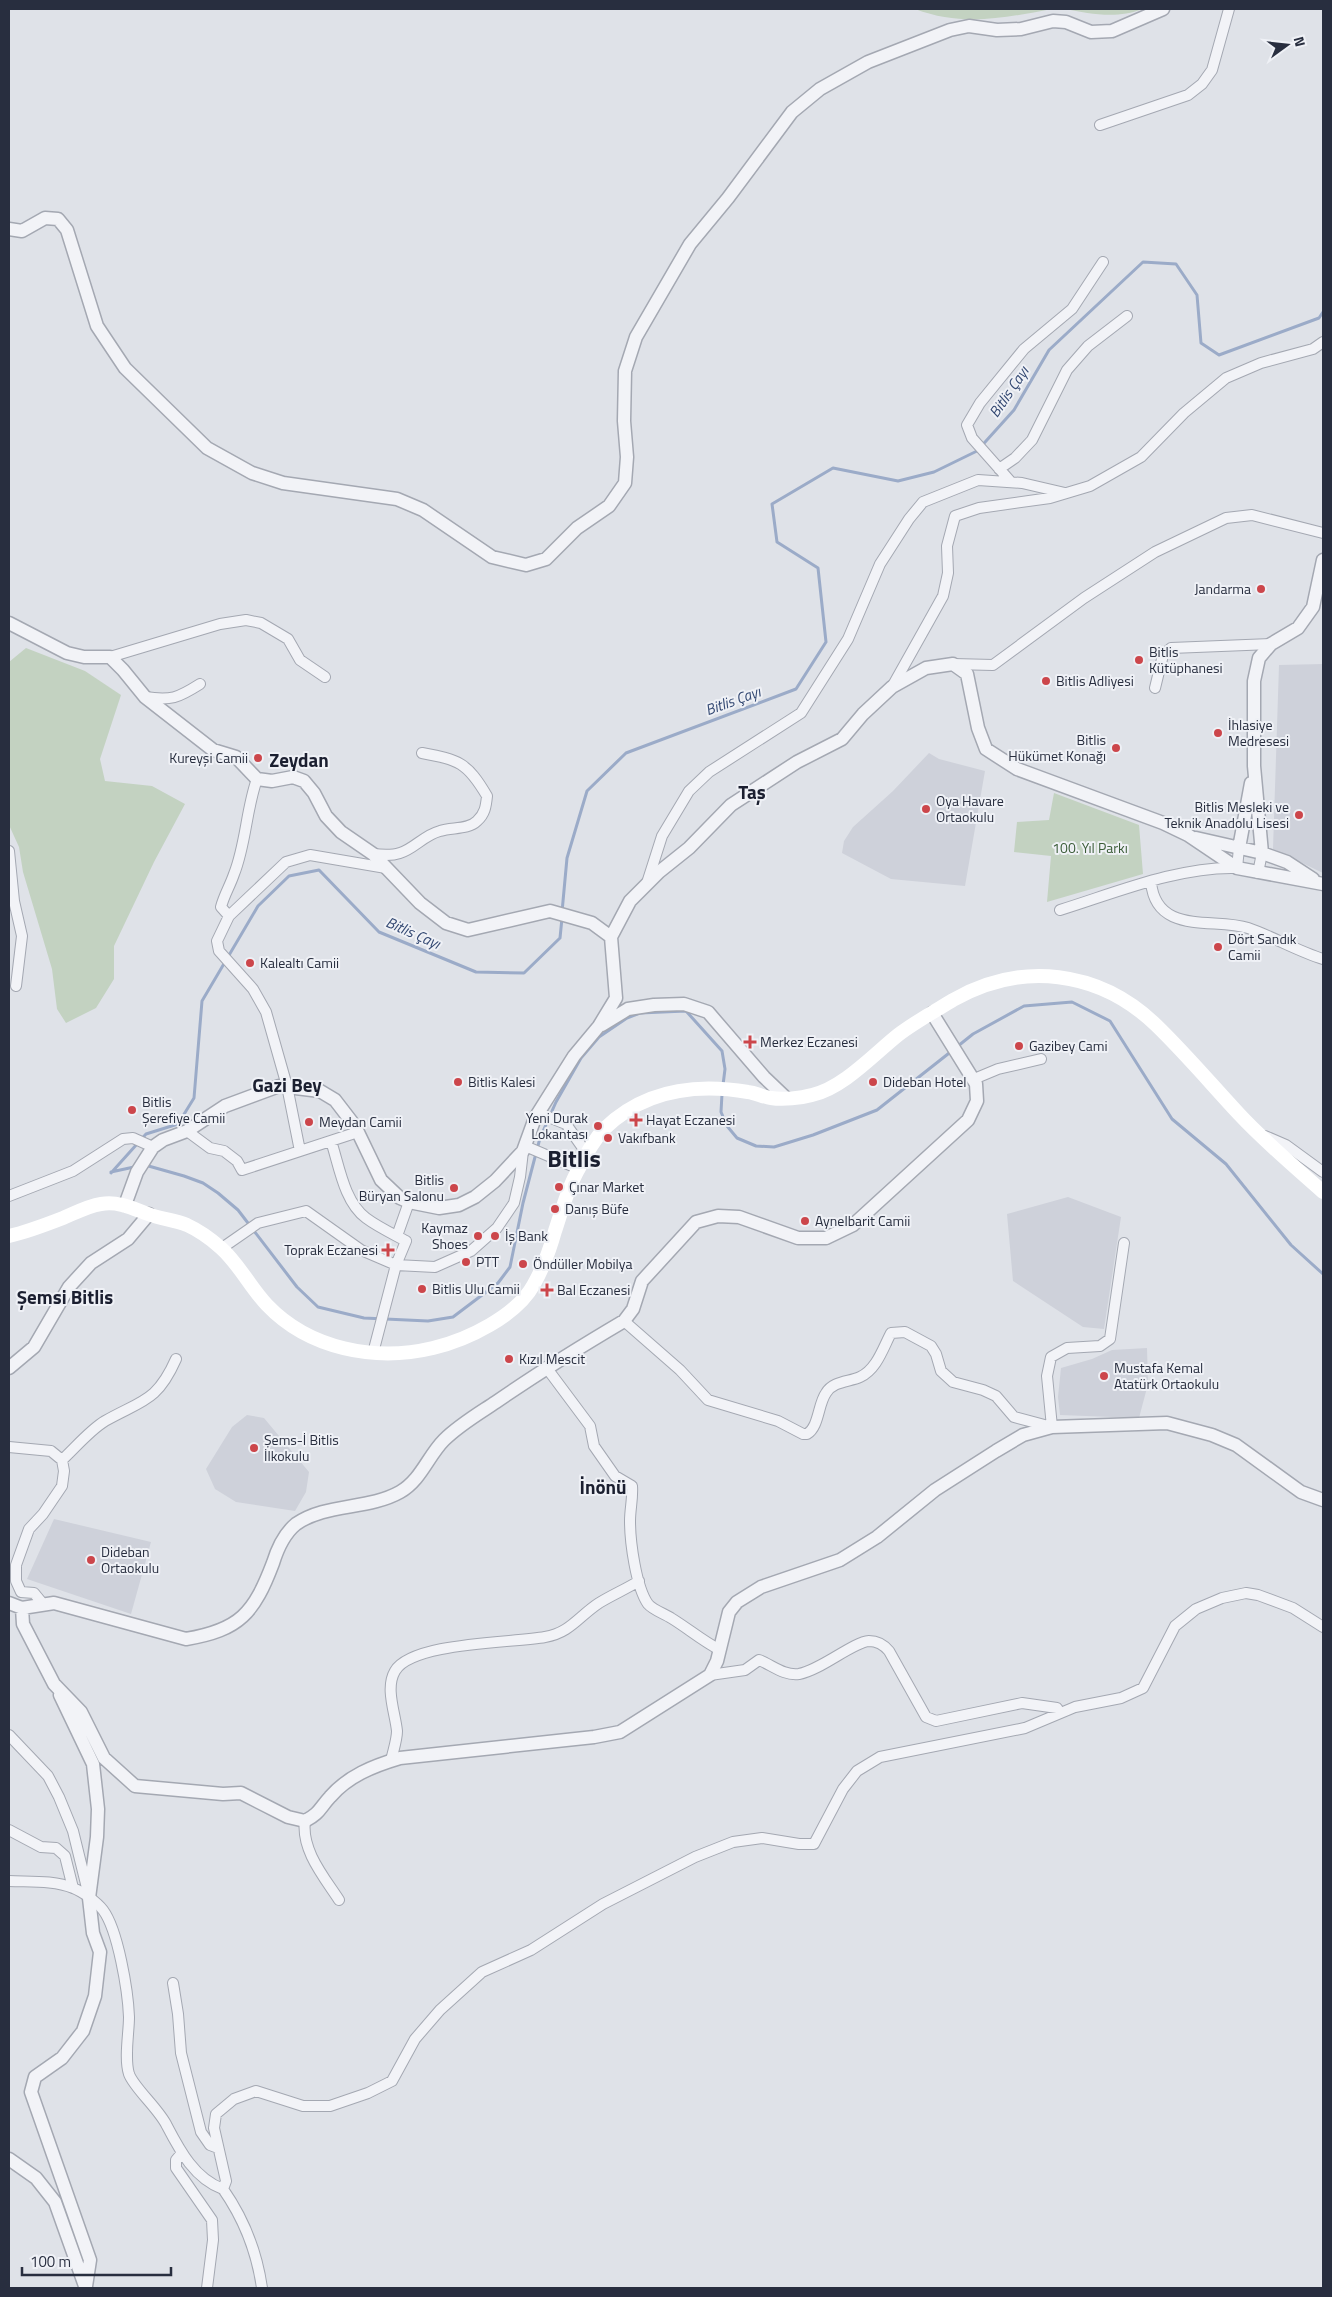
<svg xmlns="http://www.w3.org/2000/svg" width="1332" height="2297" font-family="'Titillium Web',sans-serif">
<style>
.built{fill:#ced1da}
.green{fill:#c3d2c1}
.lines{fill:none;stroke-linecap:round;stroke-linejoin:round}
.stream{stroke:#9babc8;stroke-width:3}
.minor-casing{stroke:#a4a8b2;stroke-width:12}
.tertiary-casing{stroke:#a4a8b2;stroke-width:15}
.minor{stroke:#f2f3f7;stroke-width:10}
.tertiary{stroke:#f2f3f7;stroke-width:12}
.secondary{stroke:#fff;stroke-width:14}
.poi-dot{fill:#cc464b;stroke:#eff1f6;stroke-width:2}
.labels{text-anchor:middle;stroke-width:4;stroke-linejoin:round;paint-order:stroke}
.poi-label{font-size:14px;fill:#282e3f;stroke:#eff1f6;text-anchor:start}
.park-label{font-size:14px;fill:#395b36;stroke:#eff1f6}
.water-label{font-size:15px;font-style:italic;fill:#334872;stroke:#eff1f6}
.district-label{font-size:19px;font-weight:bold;fill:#1b1f30;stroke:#eff1f6}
.town-label{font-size:24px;font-weight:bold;fill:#1b1f30;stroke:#eff1f6}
</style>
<rect width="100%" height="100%" fill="#dfe2e8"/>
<!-- built -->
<path class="built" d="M1323,664v209l-50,-24 6,-184z
M929,753l10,6 46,12 -20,115 -74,-7 -49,-26 2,-12 9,-14 40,-36z
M1068,1197l53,20 -17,112 -21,-2 -70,-46 -6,-67z
M1147,1348l1,36 -9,34 -79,-3 -2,-18 3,-29 31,-9 20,-9z
M247,1415l17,3 45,54 -3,20 -11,19 -59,-9 -21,-13 -9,-20 26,-42z
M54,1519l97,23 -20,72 -104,-35z"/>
<!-- green -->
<path class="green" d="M915,9h137c-49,9 -89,18 -137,0z
M1065,9h77c-24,10 -52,5 -77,0z
M26,648l59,23 36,24 -21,64 5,22 47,5 33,18 -31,58 -40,84v33l-18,29 -30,15 -9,-14 -5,-40 -29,-97 -4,-25 -10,-22v-163z
M1054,793l85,32 4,49 -96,28 4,-46 -37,-4 3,-30 32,-2z"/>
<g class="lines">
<!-- stream -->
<path class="stream" d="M562,912l5,-54 20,-67 39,-38 170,-64 30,-47 -8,-74 -41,-26 -5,-38 61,-36 65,13 36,-9 43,-21 37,-41 35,-60 94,-88 33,2 21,31 4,48 18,12 100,-37 4,-6
M958,1046l15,-12 51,-28 48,-4 38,19 62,98 54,45 65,81 32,29
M722,1094l-1,18 6,14 10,12 19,8 18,1 39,-12 64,-25 76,-60
M145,1165l39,11 19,7 15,10 20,17 59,77 21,20 46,11 64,3 25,-4 45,-34 12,-16 13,-64 17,-65 16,-36 25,-44 18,-21 28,-19 13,-5 46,-2 36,40 3,18 -2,16
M111,1172l23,-5
M111,1173l35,-39 32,-10 16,-26 8,-97 56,-95 31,-30 30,-6 60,62 97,40 48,1 36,-35 2,-20"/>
<defs>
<path id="minor" d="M1100,125l88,-30 14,-11 10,-14 17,-61
M999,469l16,-11 17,-18 35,-70 21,-24 39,-30
M1011,482l-39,-44 -5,-13 13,-22 44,-54 48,-40 31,-47
M110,657l110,-33 26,-4 15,3 27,16 12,21 25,17
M953,664l40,1 91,-67 71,-46 71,-34 26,-3 71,18
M892,687l51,-91 5,-23 -1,-27 8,-30 24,-8 71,-10 40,-12 51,-29 43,-44 42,-35 35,-15 52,-14 10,-7
M1155,688l8,-33 8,-7 100,-4
M145,697c26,4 33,1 55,-13
M9,851l5,50 8,35 -6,50
M373,854c9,1 18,2 27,-1 14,-4 24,-18 40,-22 12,-4 28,-1 37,-10 8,-7 9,-15 10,-25 -20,-34 -28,-36 -65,-43
M1258,873l4,-20
M1151,882c5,54 64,35 97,46 26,9 49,23 75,31
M647,883l15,-47 27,-45 20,-19 92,-59 47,-74 32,-75 29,-45 14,-17 55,-22 44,3 43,10
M1060,910c55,-17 119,-44 177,-42l2,-20
M229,916l-8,-9c3,-12 9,-21 13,-33 12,-30 12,-64 23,-95
M974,1079l24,-10 43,-10
M538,1113l28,11 21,30
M187,1131l23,17 14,3 13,10 5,9 116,-38
M1265,1136l21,9 37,27
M331,1141c8,24 13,61 35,77 12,9 27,16 40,23l-10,24 -23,88
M525,1146l54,23
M300,1151l-13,-65 -21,-74 -13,-23 -34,-38 -2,-10 12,-25 57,-54 24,-7 76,13
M9,1196l64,-25 50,-32 10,-1 20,9
M397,1236l12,-34
M222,1248l36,-25 48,-12 55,39 35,15 39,2 36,-16 26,-23 17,-25 6,-26 3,-26
M624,1321l56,49 28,30 70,21 25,13h4c12,-7 11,-30 19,-41 7,-12 23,-11 34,-16 17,-8 23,-29 31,-44l14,-1 26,14 5,8 5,17 12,11 30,8 13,6 18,21 38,10 -5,-51 4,-19 16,-9 33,-2 10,-7 14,-96
M546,1367l44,59 4,20 21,30 17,10c1,12 -2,23 -2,35 0,21 6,66 18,83 5,6 17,10 23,14 18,11 30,22 49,32
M9,1447l42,4 11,9 2,11 -2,15 -19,28 -14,15 -13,36v16l5,11 13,1 9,11
M62,1460c13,-12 28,-30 43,-39 37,-21 52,-19 71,-62
M710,1675l35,-5 14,-10c13,5 25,16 40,14 22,-4 54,-32 70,-33 8,0 15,4 20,10l37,66 10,4 86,-18 35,5 3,5
M9,1735l39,41 11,21 14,34 15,61
M391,1761c2,-10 6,-21 6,-30 -2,-19 -12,-43 -2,-60 17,-29 118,-28 150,-34 25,-4 34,-21 54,-34 13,-8 27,-14 40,-22
M305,1821c-4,29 19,56 34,79
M9,1830l32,17 15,1 9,8 8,32
M9,1881c20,1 45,-1 64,7 10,4 24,14 30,22 15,20 25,81 26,107 0,16 -5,41 0,57 5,14 30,35 38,52 13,25 28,53 56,63l3,-8 -12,-53 2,-14 18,-15 22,-8 47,15h27l38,-13 24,-12 23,-42 25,-29 42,-38 49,-22 72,-46 92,-47 38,-15 29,-4 37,6h15l29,-55 14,-18 23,-14 145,-29 50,-21 46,-9 22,-10 32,-62 21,-17 26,-11 24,-5 12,2 35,13 30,19
M173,1983l5,31 3,39 20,79 9,13 8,3
M181,2154l-5,6v8l36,52 1,20 -6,48
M223,2189c21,30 34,64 39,99"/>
<path id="tertiary" d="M9,229l13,2 23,-13 13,1 9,11 30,96 28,42 82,80 45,25 31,10 114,16 26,11 69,47 34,8 20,-6 31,-31 32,-22 16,-23 2,-26 -3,-36 1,-50 11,-34 54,-93 38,-46 64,-86 28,-23 48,-27 82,-32 19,-4 28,4 24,-1 32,-8 13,1 25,10 21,-1 51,-22
M9,623l58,30 17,4h26l13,13 22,27 68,53 23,7 21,22 15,2 21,-4 11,4 10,12 12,23 15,16 32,22 47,49 26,20 22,7 82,-19 42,12 19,14
M1196,838l66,15 25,9 26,17
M1239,848l12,-65
M1262,853l-8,-87v-85l5,-23 12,-14 27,-16 15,-21 10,-47
M602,1025l26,-16 26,-4 30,-1 24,8 56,65 21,20
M125,1205l12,-33 16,-25 10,-7 24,-9 38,-25 54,-20 41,5 15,9 20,26 26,54 19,18 9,4 30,6 20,-3 16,-8 20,-16 28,-30 12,-33 39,-62 25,-30 17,-28 -5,-61 19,-36 29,-29 30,-24 42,-43 66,-43 45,-23 21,-25 29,-27 34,-19 27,-4 14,10 11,54 8,21 31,20 146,54 25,12 49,33 86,16
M9,1368l25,-21 35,-60 22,-24 37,-24 21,-25
M9,1603l13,5 32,-5 132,36c54,-9 68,-26 87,-76 4,-13 12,-30 23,-39 30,-21 72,-14 104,-32 21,-12 28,-36 44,-52 15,-15 34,-26 52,-38 42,-29 84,-55 128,-81l9,-12 9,-28 54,-59 22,-6 21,1 59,21h28l27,-13 115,-105 9,-19 -1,-17 -44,-71
M22,1608l1,16 31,60 27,28 23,46 31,28 88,8 18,-1 47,24 17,4c15,-8 14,-12 25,-24 18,-21 43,-31 70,-39l194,-21 26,-5 90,-57 7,-14 12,-49 8,-10 24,-15 79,-27 37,-23 58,-47 61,-39 27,-16 29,-8 115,-4 45,12 24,10 65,47 22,8
M60,1695l33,69 5,45 -1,28 -8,61 4,35 7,19 -5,44 -12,35 -21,27 -27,19 -4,15 59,168 -4,26
M9,2159l27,19 19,24 30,84"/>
</defs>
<!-- minor casing -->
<use href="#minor" class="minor-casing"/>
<!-- tertiary casing -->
<use href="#tertiary" class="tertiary-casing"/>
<!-- minor -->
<use href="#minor" class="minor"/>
<!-- tertiary -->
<use href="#tertiary" class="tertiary"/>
<!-- secondary -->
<path class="secondary" d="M9,1236c18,-4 36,-11 54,-18 12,-5 25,-12 38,-14 17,-3 31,4 47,10 13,5 27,6 39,11 11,5 25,15 34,23 18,16 29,39 46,57 42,44 108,57 166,43 34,-8 84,-32 101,-64 9,-16 16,-35 21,-53 7,-21 12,-41 23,-61 7,-14 15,-29 26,-41 40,-39 91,-46 144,-37 8,1 15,5 23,6 12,2 30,0 41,-3 31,-7 61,-40 86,-60 17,-13 37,-24 55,-35 68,-39 146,-30 203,25 29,28 56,60 83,89 26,28 56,53 84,78"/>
</g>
<!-- markers -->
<g class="poi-dot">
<circle cx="1261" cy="589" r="5"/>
<circle cx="1139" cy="660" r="5"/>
<circle cx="1046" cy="681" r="5"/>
<circle cx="1218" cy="733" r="5"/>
<circle cx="1116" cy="748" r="5"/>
<circle cx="258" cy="758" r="5"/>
<circle cx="926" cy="809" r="5"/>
<circle cx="1299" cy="815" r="5"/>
<circle cx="1218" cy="947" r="5"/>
<circle cx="250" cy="963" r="5"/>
<path d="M747.5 1034.5h5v5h5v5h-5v5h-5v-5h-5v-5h5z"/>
<circle cx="1019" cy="1046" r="5"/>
<circle cx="458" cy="1082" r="5"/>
<circle cx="873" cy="1082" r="5"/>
<circle cx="132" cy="1110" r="5"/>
<path d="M633.5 1112.5h5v5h5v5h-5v5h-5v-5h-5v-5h5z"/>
<circle cx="309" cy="1122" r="5"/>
<circle cx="598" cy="1126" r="5"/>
<circle cx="608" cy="1138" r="5"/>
<circle cx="559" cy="1187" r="5"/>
<circle cx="454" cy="1188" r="5"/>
<circle cx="555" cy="1209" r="5"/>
<circle cx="805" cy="1221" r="5"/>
<circle cx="478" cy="1236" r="5"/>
<circle cx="495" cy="1236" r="5"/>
<path d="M385.5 1242.5h5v5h5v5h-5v5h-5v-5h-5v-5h5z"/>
<circle cx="466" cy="1262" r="5"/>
<circle cx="523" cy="1264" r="5"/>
<circle cx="422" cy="1289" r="5"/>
<path d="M544.5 1282.5h5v5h5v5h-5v5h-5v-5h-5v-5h5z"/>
<circle cx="509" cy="1359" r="5"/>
<circle cx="1104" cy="1376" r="5"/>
<circle cx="254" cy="1448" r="5"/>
<circle cx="91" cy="1560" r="5"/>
</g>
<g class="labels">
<!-- poi labels -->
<g class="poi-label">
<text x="1251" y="594" text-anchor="end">Jandarma</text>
<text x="1149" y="657">Bitlis<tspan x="1149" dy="16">Kütüphanesi</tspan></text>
<text x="1056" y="686">Bitlis Adliyesi</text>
<text x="1228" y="730">İhlasiye<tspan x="1228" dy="16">Medresesi</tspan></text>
<text x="1106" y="745" text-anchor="end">Bitlis<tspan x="1106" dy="16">Hükümet Konağı</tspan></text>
<text x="248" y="763" text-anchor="end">Kureyşi Camii</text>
<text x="936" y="806">Oya Havare<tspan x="936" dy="16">Ortaokulu</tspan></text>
<text x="1289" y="812" text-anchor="end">Bitlis Mesleki ve<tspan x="1289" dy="16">Teknik Anadolu Lisesi</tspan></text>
<text x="1228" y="944">Dört Sandık<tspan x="1228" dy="16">Camii</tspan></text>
<text x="260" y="968">Kalealtı Camii</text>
<text x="760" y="1047">Merkez Eczanesi</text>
<text x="1029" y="1051">Gazibey Cami</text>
<text x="468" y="1087">Bitlis Kalesi</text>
<text x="883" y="1087">Dideban Hotel</text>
<text x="142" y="1107">Bitlis<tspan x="142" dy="16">Şerefiye Camii</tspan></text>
<text x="588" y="1123" text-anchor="end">Yeni Durak<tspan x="588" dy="16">Lokantası</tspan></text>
<text x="646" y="1125">Hayat Eczanesi</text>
<text x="319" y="1127">Meydan Camii</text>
<text x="618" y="1143">Vakıfbank</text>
<text x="444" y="1185" text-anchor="end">Bitlis<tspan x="444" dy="16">Büryan Salonu</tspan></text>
<text x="569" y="1192">Çınar Market</text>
<text x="565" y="1214">Danış Büfe</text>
<text x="815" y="1226">Aynelbarit Camii</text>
<text x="468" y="1233" text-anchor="end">Kaymaz<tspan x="468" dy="16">Shoes</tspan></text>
<text x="505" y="1241">İş Bank</text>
<text x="378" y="1255" text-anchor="end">Toprak Eczanesi</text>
<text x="476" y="1267">PTT</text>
<text x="533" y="1269">Öndüller Mobilya</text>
<text x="432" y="1294">Bitlis Ulu Camii</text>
<text x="557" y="1295">Bal Eczanesi</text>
<text x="519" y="1364">Kızıl Mescit</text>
<text x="1114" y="1373">Mustafa Kemal<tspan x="1114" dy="16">Atatürk Ortaokulu</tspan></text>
<text x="264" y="1445">Şems-İ Bitlis<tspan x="264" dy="16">İlkokulu</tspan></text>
<text x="101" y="1557">Dideban<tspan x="101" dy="16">Ortaokulu</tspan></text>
</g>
<!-- park labels -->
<g class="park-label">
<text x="1090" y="853">100. Yıl Parkı</text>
</g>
<!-- water labels -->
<g class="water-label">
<text transform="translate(1009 392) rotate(-56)" y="5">Bitlis Çayı</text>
<text transform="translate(733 701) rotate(-20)" y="5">Bitlis Çayı</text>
<text transform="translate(413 933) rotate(24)" y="5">Bitlis Çayı</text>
</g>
<!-- district labels -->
<g class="district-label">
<text x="299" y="767">Zeydan</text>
<text x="752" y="799">Taş</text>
<text x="287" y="1092">Gazi Bey</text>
<text x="65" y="1304">Şemsi Bitlis</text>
<text x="603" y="1494">İnönü</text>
</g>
<!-- town labels -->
<g class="town-label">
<text x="574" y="1167">Bitlis</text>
</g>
</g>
<!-- border -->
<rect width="1332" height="2297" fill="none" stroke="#282e3f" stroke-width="20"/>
<!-- north arrow -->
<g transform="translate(1287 45) rotate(75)" stroke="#eff1f6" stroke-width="4" paint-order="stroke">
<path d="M0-4L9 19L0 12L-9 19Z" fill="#282e3f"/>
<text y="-8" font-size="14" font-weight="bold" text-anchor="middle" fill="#282e3f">N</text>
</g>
<!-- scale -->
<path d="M22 2267v8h149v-8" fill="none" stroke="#282e3f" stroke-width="2.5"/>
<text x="30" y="2267" font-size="15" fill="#282e3f" stroke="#eff1f6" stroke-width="4" paint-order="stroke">100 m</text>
</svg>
